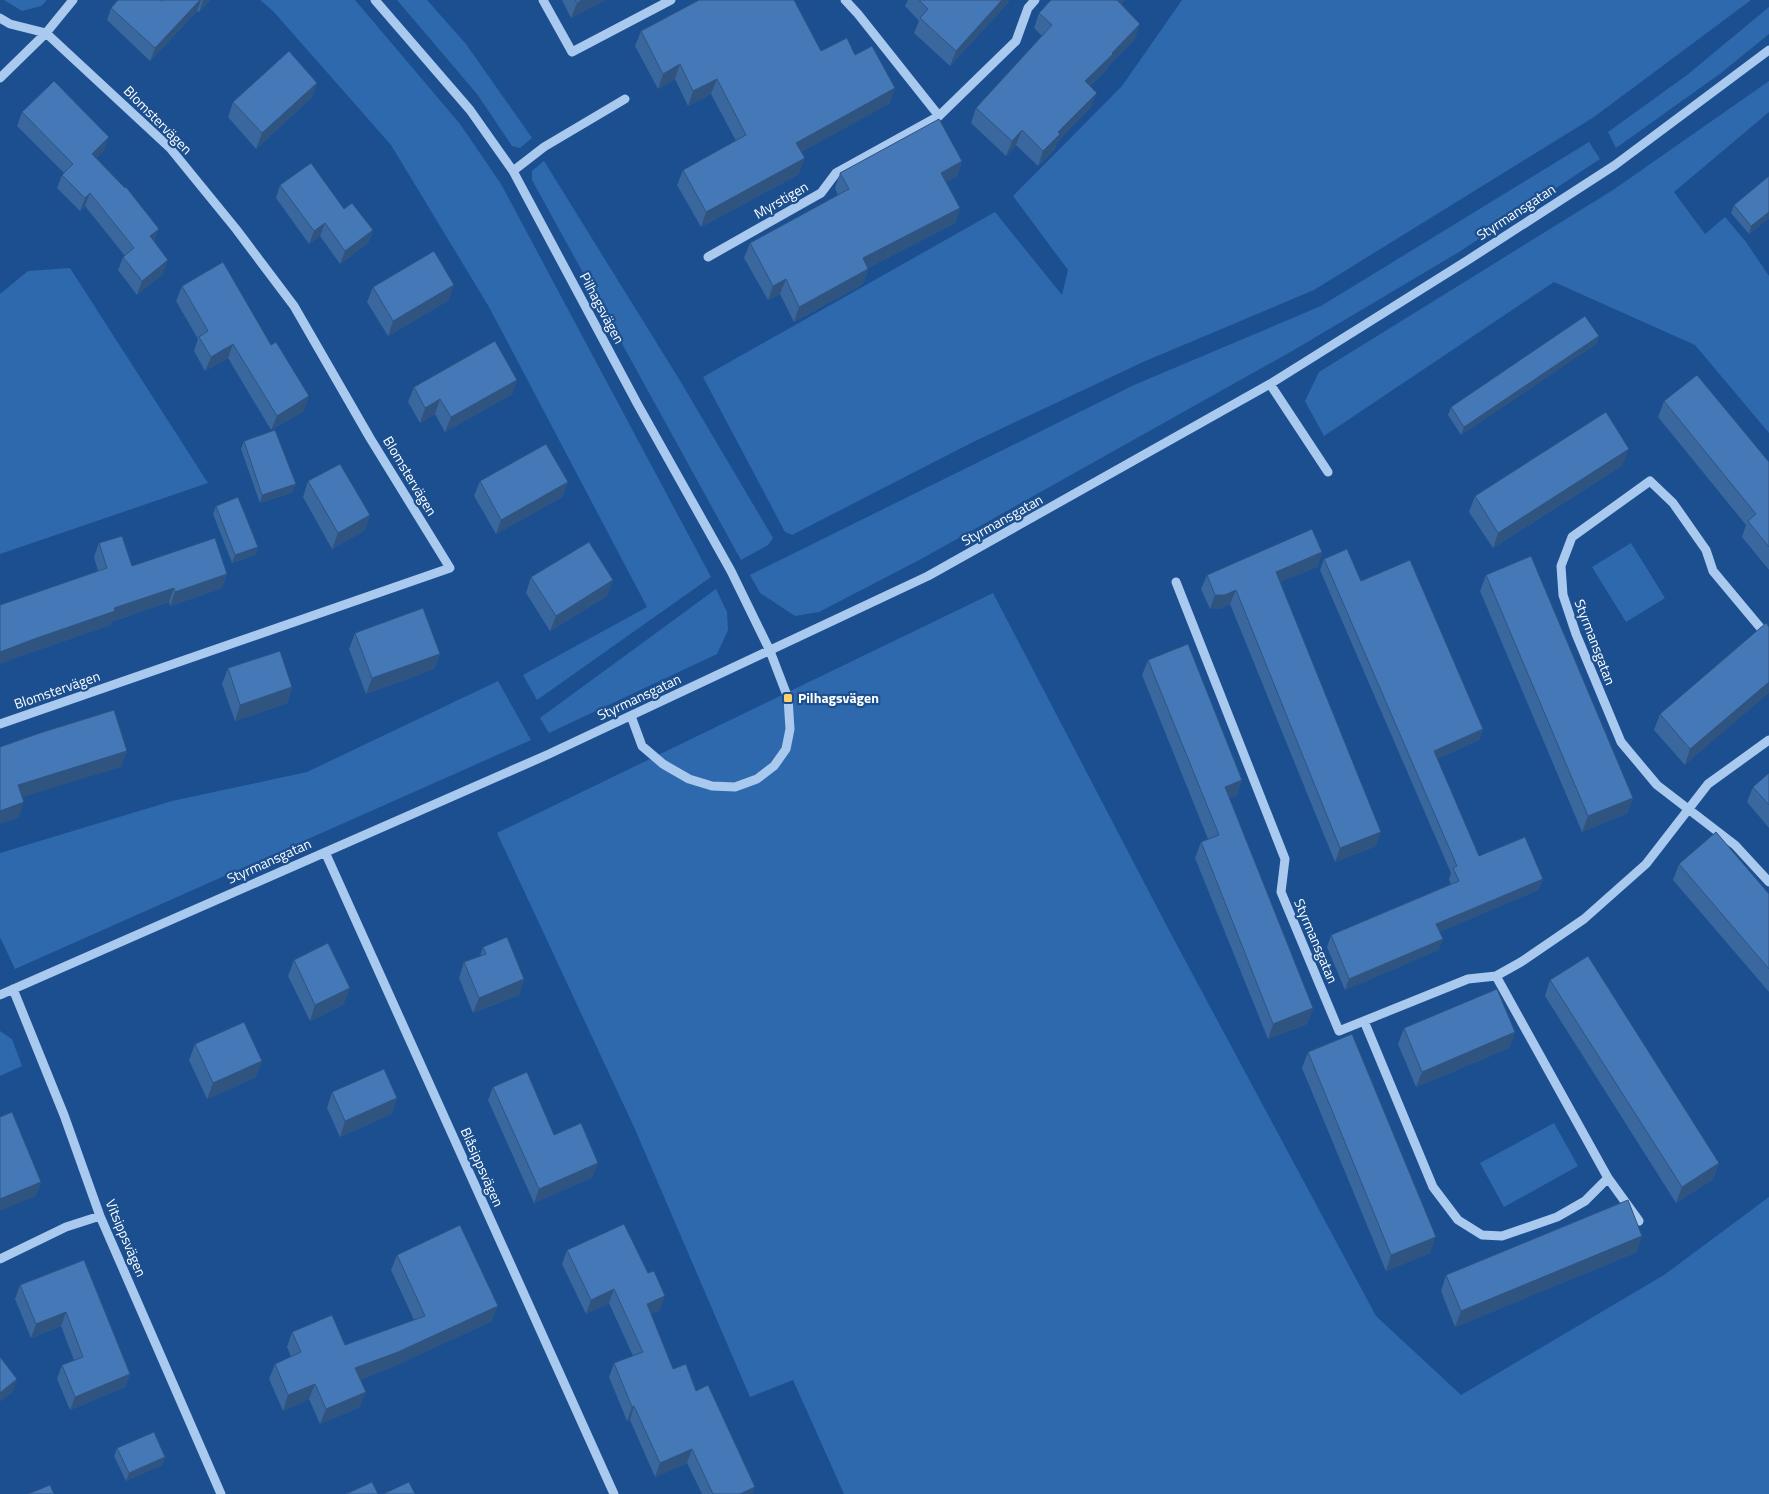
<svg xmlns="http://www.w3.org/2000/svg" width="1769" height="1494" font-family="'Titillium Web',sans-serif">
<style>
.green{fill:#2e69ad}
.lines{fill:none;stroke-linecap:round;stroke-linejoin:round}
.minor{stroke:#a9c9ee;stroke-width:9}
.wall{fill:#3a679d}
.shaded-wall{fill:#305480}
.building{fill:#4478b7;stroke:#305480}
.poi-dot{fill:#ffd166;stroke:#1b4f8f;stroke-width:2}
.labels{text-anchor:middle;stroke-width:4.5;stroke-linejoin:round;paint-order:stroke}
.street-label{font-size:14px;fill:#fff;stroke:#1b4f8f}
.poi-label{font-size:14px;font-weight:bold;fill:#fff;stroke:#1b4f8f;text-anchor:start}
</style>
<rect width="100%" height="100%" fill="#1b4f8f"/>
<!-- green -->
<path class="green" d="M4,0h43l-6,6 -19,5z
M260,0h95l105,124 41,60 210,393 -174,123 -14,-25 124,-68 -158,-300 -98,-162 -118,-134z
M397,0h30l39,44 66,94 -12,10 -8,-2 -35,-52z
M1182,0h569l-157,117 -280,173 -171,72 -170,80 -181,93 -7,-3 -82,-155 292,-165 67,83 6,-25 -55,-74 109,-110z
M1769,7v27l-48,39 -105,75 -8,-16 79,-57z
M1769,81v31l-95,80 31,42 20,-17 21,25 23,34v157l-74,-88 -141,-63 -230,154 -19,-35 14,-29 294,-182z
M1589,142l11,17 -141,93 -165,98 -371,208 -104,54 -24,4 -35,-23 -10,-18 384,-190 187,-79z
M544,161l135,218 94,159 -5,7 -27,15 -209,-380v-9z
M70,268l138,215 -208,71v-260l28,-23z
M1631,543l34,55 -39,24 -34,-55z
M716,589l11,23 1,18 -11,24 -168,79 -9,-15z
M993,593l178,341 205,382 85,79 203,-120 105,-78v297h-925l-51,-114 -43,17 -116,-270 -137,-294z
M498,681l33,59 -516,229 -15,-32v-84l172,-52 135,-29z
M0,1031l12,8 10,27 -22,10z
M1554,1123l24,43 -74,41 -24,-44z"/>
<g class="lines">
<!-- minor -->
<path class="minor" d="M375,0l95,110 43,61 125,234 93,166 39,80 18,47 2,31 -4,20 -12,17 -17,13 -22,8 -23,-1 -23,-7 -26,-15 -21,-18 -11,-30
M543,0l29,52 99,-52
M845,0l13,14 81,102
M0,18l10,6 36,9 124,115 66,81 58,77 76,132 80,130 -450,156
M0,78l46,-45 27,-33
M513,171l31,-24 81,-48
M708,257l113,-64 15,-20 103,-57 77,-75 12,-33 7,-8
M1270,384l58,88
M1176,582l109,277 -4,33 58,139 129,-52 28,-3 25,-14 63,-43 62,-55 62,-80 61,-44
M1769,638l-56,-67 -7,-21 -33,-47 -23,-22 -78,56 -11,29 2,29 13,39 45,108 36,43 78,60 34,37
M325,852l289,642
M13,989l51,126 36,101 121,278
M0,995l549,-241 379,-178 342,-192 198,-124 147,-95 154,-115
M1364,1021l69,166 25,33 24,15 20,1 55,-19 28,-16 23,-23 -112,-202
M1608,1178l31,43
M0,1259l66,-32 34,-11"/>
</g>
<!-- wall -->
<path class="wall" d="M162,0h48l-11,12 -2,-1 -47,50 -43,-41 4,-12z
M562,0h43l-34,18z
M908,0h101l-2,4 -57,62 -36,-33 5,-12 -14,-15z
M1125,0l-4,4 14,35 -26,26 -2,4 -17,17 1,21 -34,35 -2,7 -17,17 -22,-21 -10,11 -35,-33 5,-15 66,-72 -8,-8 5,-15z
M641,31l214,24 35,48 -89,49 -2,22 -98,53 -24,-42 6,-15 53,-29 -25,-47 -23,12 -13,-27 -17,10 -23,-43z
M317,83l-6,15 -55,51 -28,-32 5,-15z
M22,112l82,39 -8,7 58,84 9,32 -26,21 -19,-25 5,-13 2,-1 -40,-50 -5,5 -23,-23 5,-13 2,-2 -47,-47z
M962,161l-5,15 -11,6 14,26 -5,15 -87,45v1l-5,15 -69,38 -14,-28 -12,6 -24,-42 6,-15 88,-48 -3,-7 5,-15z
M280,185l64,24 29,21 -5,13 -28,21 -20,-28 -11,8 -33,-46z
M1734,205l35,13 -20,16 -18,-21z
M182,286l122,125 -33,19 -43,-72 -23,13 -11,-20 4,-12 -22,-38z
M373,287l76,13 -61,36 -21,-34z
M1599,336l-3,8 -135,91 -13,-20 3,-8z
M517,380l-5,14 -67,38 -10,-18 -15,9 -12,-21 6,-15z
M1664,401l105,61v108l-27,-33 4,-12 -88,-108z
M244,441l49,51 -33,11 -19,-54z
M1623,465l-130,83 -24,-36 6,-16z
M308,481l62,34 -6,16 -32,18 -29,-52z
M480,481l88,1 -6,15 -66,37 -22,-38z
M216,506l42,41 -3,8 -23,8 -19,-49z
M99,543l33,23 95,8 -5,14 -52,18 -1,-4 -58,20 -1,3 -81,28 69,-82 -4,-14z
M1322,552l-5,15 -37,15 96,264 -41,16 -105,-258 -10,5h-10l-9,-20 6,-14z
M1324,559l37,22 122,148 -4,11 -42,19 42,97 64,23 -5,11 -99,42 4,7 -5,11 -93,40 -18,-43 4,-12 120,-51 -2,-5 2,-6 -131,-303z
M1486,575l147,223 -6,15 -45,19 -102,-241z
M531,577l76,19 -57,35 -24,-38z
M1769,627l-84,138 -31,-35 6,-16z
M355,633l85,21 -6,15 -68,25 -17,-45z
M1148,660l94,120 -6,16 -7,2 84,210 -6,16 -39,15 -73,-181 6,-16 7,-3 -66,-164z
M228,668l64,19 -5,16 -52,18 -13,-37z
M1769,773v55l-22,-26 6,-15z
M1679,864l90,30v98l-96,-112z
M483,947l41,32 -5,16 -46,18 -14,-35 5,-16 16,-6z
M294,960l50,44 -34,17 -22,-45z
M1550,980l169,183 -6,16 -37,24 -131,-207z
M1404,1028l111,4 -6,16 -93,39 -18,-43z
M195,1044l61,33 -49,22 -18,-39z
M1308,1052l122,201 -44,18 -84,-203z
M493,1087l61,48 39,42 -59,26 -46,-103z
M332,1092l65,6 -6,16 -51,23 -13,-29z
M567,1250l93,60 -9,4 22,55 23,22 57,103h-51l-15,-31 -32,14 -25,-57 -3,1 -18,-44 5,-14 19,-7 -24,-53 -23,11 -24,-50z
M1637,1252l-182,75 -14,-36 5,-16z
M397,1255l95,66 -100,46 -32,13v27l-40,17 -11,-25 -26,12 -14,-32 6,-15 16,-7 -4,-10 5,-15 53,13 69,-25 -23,-50z
M84,1260l46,114 -5,13 -55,23 -13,-31 5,-14 12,-5 -13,-34 -30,12 -16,-39 5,-14z
M117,1448l48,9 -3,8 -36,16 -12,-25z"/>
<!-- shaded-wall -->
<path class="shaded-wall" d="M200,0h1l-4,11 -47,50 5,-13z
M203,0h7l-11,12z
M582,0h23l-34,18 6,-15z
M1002,0h7l-2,4 -57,62 6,-15z
M1117,0h8l-14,15z
M1140,24l-5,15 -26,26 -2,4 -27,27 5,-15z
M680,64l-5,15 -17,10 5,-15z
M717,79l-6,15 -23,12 5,-15z
M317,83l-6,15 -55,51 6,-16z
M895,88l-5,15 -99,55 5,-15z
M1097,93l-6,14 -34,35 -2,7 -17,17 5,-15 15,-19z
M1022,130l-6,15 -10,11 6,-15z
M109,137l-5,14 -17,16 5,-13z
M805,158l-6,16 -98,53 5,-15z
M962,161l-5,15 -21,12 5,-15z
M90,193l-5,13 -5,5 5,-13z
M960,208l-5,15 -97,50 5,-15z
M1769,212v6l-20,16 2,-8z
M325,223l-5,13 -11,8 5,-13z
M159,229l-5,13 -4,-6z
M373,230l-5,13 -28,21 5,-13z
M168,260l-5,14 -26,21 5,-14z
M868,269l-5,15 -69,38 5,-15z
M786,279l-6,15 -12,6 5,-14z
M454,285l-5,15 -61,36 5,-15z
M1599,336l-3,8 -135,91 3,-8z
M233,344l-5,14 -23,13 6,-14z
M517,380l-5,14 -67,38 6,-15z
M309,396l-5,15 -33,19 6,-14z
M440,399l-5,15 -15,9 5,-15z
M1629,449l-6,16 -130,83 5,-15z
M568,482l-6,15 -66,37 5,-14z
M296,484l-3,8 -33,11 2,-8z
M370,515l-6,16 -32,18 6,-16z
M258,547l-3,8 -23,8 3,-8z
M1322,552l-5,15 -46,19 5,-14z
M227,574l-5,14 -52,18 5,-14z
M613,580l-6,16 -57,35 6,-15z
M174,588l-5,14 -58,20 -1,3 -81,28 -29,11v-12l114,-44z
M1236,590l-6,14 -10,5h-10l5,-14z
M440,654l-6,15 -68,25 6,-16z
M1769,682v11l-84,72 5,-16z
M292,687l-5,16 -52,18 5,-16z
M1483,729l-4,11 -49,22 4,-11z
M127,751l-6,16 -108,33 5,-15z
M1242,780l-6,16 -17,7 6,-16z
M1633,798l-6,15 -45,19 6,-16z
M24,802l-5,16 -19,6v-13z
M1381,832l-5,14 -41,16 5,-14z
M1543,879l-5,11 -106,45 4,-11z
M1443,939l-5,11 -93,40 4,-11z
M524,979l-5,16 -46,18 6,-15z
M350,988l-6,16 -34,17 5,-16z
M1313,1008l-6,16 -39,15 5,-15z
M1515,1032l-6,16 -93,39 6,-15z
M262,1061l-6,16 -49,22 6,-16z
M397,1098l-6,16 -51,23 5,-16z
M598,1163l-5,14 -59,26 5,-14z
M1719,1163l-6,16 -37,24 6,-16z
M41,1182l-5,14 -36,15v-12z
M1642,1236l-5,16 -182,75 6,-16z
M1436,1237l-6,16 -44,18 5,-16z
M614,1289l-5,14 -23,11 5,-14z
M665,1296l-5,14 -18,8 5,-14z
M498,1306l-6,15 -100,46 -42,17 5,-16z
M66,1312l-5,14 -30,12 5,-14z
M130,1374l-5,13 -55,23 5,-13z
M17,1379l-4,13 -13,10v-9z
M315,1384l-6,15 -26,12 5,-16z
M366,1392l-6,15 -40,17 6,-15z
M634,1406l-4,14 -3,1 5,-14z
M692,1449l-5,14 -32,14 5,-14z
M165,1457l-3,8 -36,16 3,-8z
M755,1487l-2,7h-13z"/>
<!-- building -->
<path class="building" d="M118,0h43l1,1v-1h38l-45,48 -44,-40z
M575,0h7l-5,3z
M699,0h95l27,51 26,-13 8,17 17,-9 23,42 -99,55 9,15 -99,54 -23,-42 63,-35 -29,-56 -24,12 -13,-27 -17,10 -22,-43z
M919,0h83l-46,51 -36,-33 8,-9z
M1051,0h66l23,24 -28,29 1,1 -28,27 12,12 -39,39 2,2 -17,17 -21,-21 -10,11 -36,-33 76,-83 -13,-12z
M289,51l28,32 -55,50 -29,-31z
M54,81l55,56 -17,17 33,34 1,-1 33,42 -9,7 18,24 -26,21 -19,-24 11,-9 -44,-55 -5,5 -23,-23 11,-11 -51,-52z
M939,119l23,42 -21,12 19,35 -97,50 5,11 -69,38 -13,-28 -13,7 -23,-43 99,-54 -9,-16z
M311,163l33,46 8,-6 21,27 -28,21 -20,-28 -11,8 -34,-46z
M1769,176v36l-18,14 -17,-21z
M434,251l20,34 -61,36 -20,-34z
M223,262l48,83 5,-3 33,54 -32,20 -44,-72 -22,13 -12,-20 9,-6 -26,-45z
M1585,316l14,20 -135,91 -13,-20z
M495,341l22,39 -66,37 -11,-18 -15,9 -11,-21z
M1697,375l72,87v85l-21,-26 8,-7 -92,-113z
M1606,412l23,37 -131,84 -23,-37z
M275,430l21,54 -34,11 -18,-54z
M546,444l22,38 -67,38 -21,-39z
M340,464l30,51 -32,18 -30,-52z
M238,497l20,50 -23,8 -19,-49z
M1312,529l10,23 -46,20 105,260 -41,16 -104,-258 -11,5h-10l-8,-20z
M122,536l10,30 83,-28 12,36 -52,18 -1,-4 -60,20 1,3 -81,28 -34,13v-47l107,-37 -8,-25z
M589,542l24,38 -57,36 -25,-39z
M1347,549l14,32 49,-21 73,169 -49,22 45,105 46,-19 18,42 -107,45 7,15 -94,40 -18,-44 128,-54 -6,-13 4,-2 -133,-307z
M1531,556l102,242 -45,18 -102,-241z
M423,608l17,46 -68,24 -17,-45z
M1766,623l3,4v55l-79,67 -30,-35z
M1188,644l54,136 -17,7 88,221 -40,16 -72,-182 18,-7 -71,-175z
M280,651l12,36 -52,18 -12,-37z
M114,710l13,41 -109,34 6,17 -24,9v-64l40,-14z
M1769,773v32l-16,-18z
M1716,832l53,62v75l-90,-105z
M507,937l17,42 -45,19 -15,-36 22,-8 -3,-7z
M328,943l22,45 -35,17 -21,-45z
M1588,956l131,207 -37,24 -132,-207z
M1497,989l18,43 -93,40 -18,-44z
M244,1022l18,39 -49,22 -18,-39z
M1352,1034l84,203 -45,18 -83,-203z
M384,1069l13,29 -52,23 -13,-29z
M527,1072l27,63 27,-12 17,40 -59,26 -46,-102z
M12,1112l29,70 -41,17v-82z
M1628,1200l14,36 -181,75 -15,-36z
M624,1224l24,49 6,-2 11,25 -18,8 26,65 13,-5 10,27 12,-6 47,102 -15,7h-27l-21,-45 -32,14 -26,-57 -2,1 -18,-44 29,-11 -29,-63 -23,11 -24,-50z
M460,1225l38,81 -100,46 -43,16 11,24 -40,17 -11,-25 -27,11 -13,-31 26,-12 -9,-20 40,-17 13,30 80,-29 -28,-61z
M84,1260l46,114 -55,23 -13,-32 21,-8 -17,-45 -30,12 -16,-39z
M0,1357l17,22 -17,14z
M154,1432l11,25 -36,16 -12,-25z
M372,1482l6,12h-32z
M409,1482l6,12h-32z
M50,1485l4,9h-26z"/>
<!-- markers -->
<rect class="poi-dot" x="783" y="693" width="10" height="10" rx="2.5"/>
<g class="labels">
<!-- street labels -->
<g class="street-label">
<text transform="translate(158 120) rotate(45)" y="5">Blomstervägen</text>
<text transform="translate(781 200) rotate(-30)" y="5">Myrstigen</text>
<text transform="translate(1516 212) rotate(-33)" y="5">Styrmansgatan</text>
<text transform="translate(602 308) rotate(62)" y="5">Pilhagsvägen</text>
<text transform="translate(410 476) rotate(59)" y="5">Blomstervägen</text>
<text transform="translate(1002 520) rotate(-29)" y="5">Styrmansgatan</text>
<text transform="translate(1595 642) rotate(69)" y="5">Styrmansgatan</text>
<text transform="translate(57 690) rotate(-19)" y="5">Blomstervägen</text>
<text transform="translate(639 697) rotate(-25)" y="5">Styrmansgatan</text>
<text transform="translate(269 861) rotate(-24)" y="5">Styrmansgatan</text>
<text transform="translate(1316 941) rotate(67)" y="5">Styrmansgatan</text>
<text transform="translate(482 1167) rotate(66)" y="5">Blåsippsvägen</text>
<text transform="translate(126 1238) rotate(67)" y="5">Vitsippsvägen</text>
</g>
<!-- poi labels -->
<g class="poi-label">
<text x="798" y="703">Pilhagsvägen</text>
</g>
</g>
</svg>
